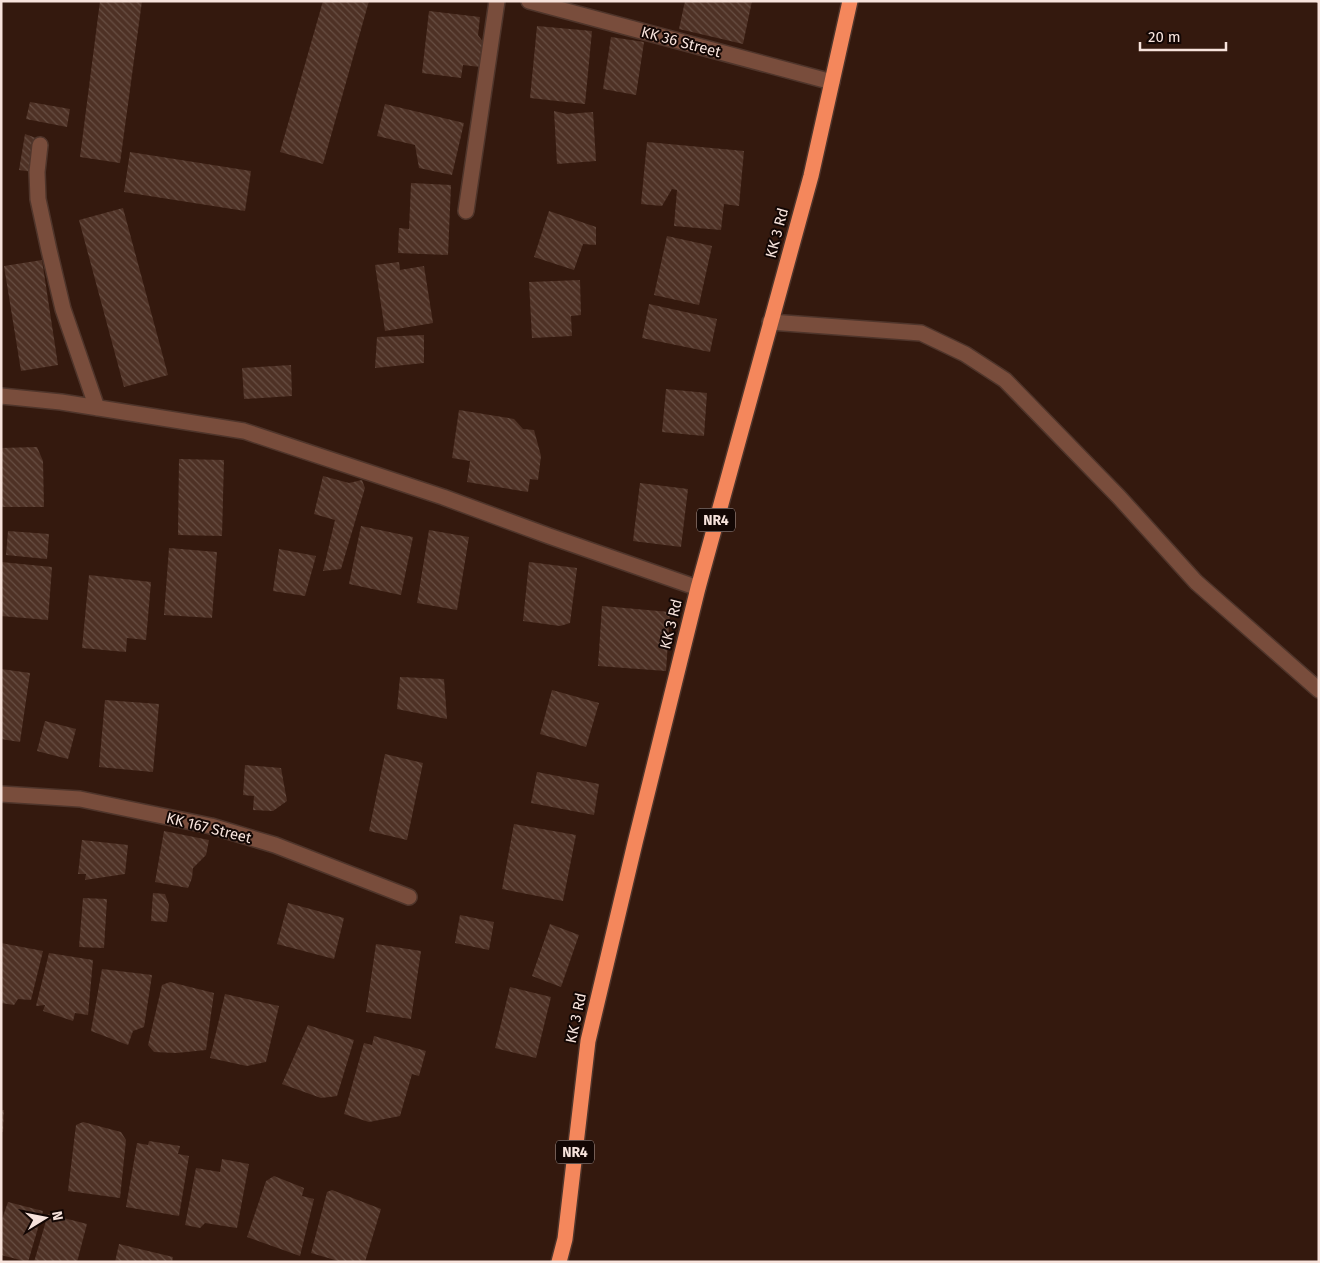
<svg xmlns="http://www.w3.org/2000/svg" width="1320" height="1263" font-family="'Fira Sans',sans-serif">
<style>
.building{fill:url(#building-back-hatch)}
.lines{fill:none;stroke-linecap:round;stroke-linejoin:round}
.street-casing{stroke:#4f352b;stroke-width:18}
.highway-casing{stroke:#4f352b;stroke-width:18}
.path{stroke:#967f76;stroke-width:3;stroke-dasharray:5 2.5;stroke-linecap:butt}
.street{stroke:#794d3c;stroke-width:15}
.highway{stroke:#f4875c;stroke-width:15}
.labels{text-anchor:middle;stroke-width:4;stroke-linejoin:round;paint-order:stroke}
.shield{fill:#130704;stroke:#b3a19b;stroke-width:1}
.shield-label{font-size:14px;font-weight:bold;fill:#f7e3dc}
.street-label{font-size:15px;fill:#f7e3dc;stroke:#130704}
</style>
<defs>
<pattern id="building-back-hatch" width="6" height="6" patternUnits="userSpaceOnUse" patternTransform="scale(1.25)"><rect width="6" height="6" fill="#4e3125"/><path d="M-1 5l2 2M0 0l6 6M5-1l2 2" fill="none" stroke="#684f44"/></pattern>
</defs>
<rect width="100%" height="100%" fill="#34190e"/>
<!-- building -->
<path class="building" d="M100,1h42l-22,162 -40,-6z
M323,1h46l-46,163 -43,-12z
M685,1h67l-9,43 -64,-15z
M429,11l51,6 -2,18 5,7 -3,25 -17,-2 -2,13 -39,-5z
M537,26l55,5 -7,73 -55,-6z
M611,37l33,5 -8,53 -33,-6z
M30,102l40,7 -3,18 -41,-8z
M385,104l79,19 -12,52 -33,-7 -4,-23 -38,-9z
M554,111l13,3 26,-2 3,49 -39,3z
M25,134l11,4 -3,34 -14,-2z
M647,142l97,9 -5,55 -15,-2 -3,26 -47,-4 3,-36 -5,-1 -10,17 -21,-2z
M130,152l121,19 -6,40 -121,-19z
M411,183l40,2 -3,70 -50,-2 1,-25 10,1z
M123,208l45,167 -44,12 -45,-167z
M549,211l47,16v18l-13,-1 -9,26 -40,-13z
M667,236l45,10 -13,59 -45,-10z
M42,260l16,105 -37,6 -17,-105z
M399,262l1,8 24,-4 9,57 -48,8 -10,-66z
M580,280l1,35 -10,1 1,20 -40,2 -3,-56z
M649,304l68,15 -7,33 -68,-14z
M424,335v28l-49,5 2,-31z
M291,365l1,31 -48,3 -2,-31z
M666,389l41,4 -3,43 -42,-4z
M459,410l55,9 9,10 11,1 7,26 -3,24 -8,-1 -2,13 -61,-10 3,-21 -18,-3z
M37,447l6,14 1,46h-43v-59z
M179,459l45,1 -2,76 -44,-1z
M323,476l26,7 13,-3 3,8 -24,81 -18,2 12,-51 -21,-6z
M640,483l48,6 -7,58 -48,-6z
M361,526l52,11 -12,58 -52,-11z
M429,530l40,7 -12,73 -40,-7z
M8,531l41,3 -2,25 -41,-4z
M169,548l48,4 -5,66 -48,-3z
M279,549l37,7 -11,40 -32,-5z
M1,562l51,5 -4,53 -47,-4z
M529,562l48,6 -7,55 -10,3 -37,-5z
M89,575l62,7 -5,58 -19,-2 -1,14 -44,-4z
M602,606l68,6 -4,59 -68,-5z
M1,669l29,4 -10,69 -19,-3z
M400,677l44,2 3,40 -50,-10z
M552,690l47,13 -13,44 -46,-13z
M105,700l54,4 -6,68 -54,-5z
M45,721l31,8 -8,30 -31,-8z
M385,754l38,9 -16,77 -38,-9z
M245,765l36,3 6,33 -14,10 -20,-1 1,-14 -11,-1z
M537,772l62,12 -5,31 -63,-12z
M514,824l62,11 -13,66 -61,-12z
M164,831l45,9 -3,15 -13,13 -1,10 -4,10 -33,-6z
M82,840l46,5 -3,29 -40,6 1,-6h-8z
M153,893l12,1 4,11 -2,17 -16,-1z
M83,898l24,1 -3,49 -25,-1z
M288,903l56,15 -10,41 -57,-15z
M460,915l34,7 -5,28 -34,-7z
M550,924l29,11 -18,52 -29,-11z
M1,943l42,8 -12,49 -13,-1 -4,6 -13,-2z
M376,944l45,7 -10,68 -45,-7z
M49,953l44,7 -5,55 -13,-2 -2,8 -30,-10 2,-6 -9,1z
M102,969l50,6 -8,52 -11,4 -5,14 -37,-14z
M170,982l44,11 -8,57 -30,3 -22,-1 -6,-7 14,-60z
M510,987l41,10 -15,61 -41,-10z
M225,994l54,12 -13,56 -19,4 -37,-8z
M308,1025l46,15 -17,56 -16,2 -39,-14z
M374,1036l52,15 -7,25 -7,-2 -12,42 -31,6 -25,-8 20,-71 8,2z
M1,1110h3l-1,22h-2z
M83,1122l38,10 5,8 -6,58 -52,-7 8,-66z
M149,1141l31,5 -2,8 11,2 -10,60 -53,-9 11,-64 11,2z
M222,1159l27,5 -12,64 -32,-5 -5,5 -15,-3 11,-57 24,4z
M274,1176l30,12 -2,8 12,3 -14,57 -53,-19 19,-56z
M332,1190l49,19 -16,53h-23l-31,-9 16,-61z
M8,1202l35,9 -15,51 -27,-7v-33z
M48,1214l39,10 -10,38h-43z
M119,1244l54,13 -1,5h-57z"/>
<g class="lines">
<defs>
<path id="street" d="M529,1l303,81
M40,145l-3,27 1,27 11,51 14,59 34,99
M466,211l31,-210
M770,322l151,11 44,21 40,26 114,117 77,85 123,108
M1,396l60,6 183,29 199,66 106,39 149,52
M1,794l79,5 131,27 64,19 134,52"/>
<path id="highway" d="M559,1262l6,-23 23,-198 47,-198 63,-255 113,-412 39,-175"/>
</defs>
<!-- street casing -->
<use href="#street" class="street-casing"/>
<!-- highway casing -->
<use href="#highway" class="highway-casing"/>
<!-- path -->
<path class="path" d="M1317,1l2,1"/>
<!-- street -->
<use href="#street" class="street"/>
<!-- highway -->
<use href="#highway" class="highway"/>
</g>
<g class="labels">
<!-- shield labels -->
<g class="shield">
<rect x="697" y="508.5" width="38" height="23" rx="4"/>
<rect x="556" y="1140.5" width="38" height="23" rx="4"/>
</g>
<g class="shield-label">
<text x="716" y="525">NR4</text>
<text x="575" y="1157">NR4</text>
</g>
<!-- street labels -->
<g class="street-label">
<text transform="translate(681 42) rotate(15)" y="5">KK 36 Street</text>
<text transform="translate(777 233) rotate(-75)" y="5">KK 3 Rd</text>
<text transform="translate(671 624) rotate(-76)" y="5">KK 3 Rd</text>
<text transform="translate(209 828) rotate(14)" y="5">KK 167 Street</text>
<text transform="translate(576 1018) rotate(-78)" y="5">KK 3 Rd</text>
</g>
</g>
<!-- border -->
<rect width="1320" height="1263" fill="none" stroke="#f7e3dc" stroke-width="5"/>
<!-- north arrow -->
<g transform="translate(45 1218) rotate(80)" stroke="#130704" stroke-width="4" paint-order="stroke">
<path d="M0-4L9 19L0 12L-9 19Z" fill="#f7e3dc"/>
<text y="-8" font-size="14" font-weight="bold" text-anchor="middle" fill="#f7e3dc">N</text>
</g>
<!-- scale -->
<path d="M1140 42v8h86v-8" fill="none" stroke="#f7e3dc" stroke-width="2.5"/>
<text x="1148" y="42" font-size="15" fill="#f7e3dc" stroke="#130704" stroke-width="4" paint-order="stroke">20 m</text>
</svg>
